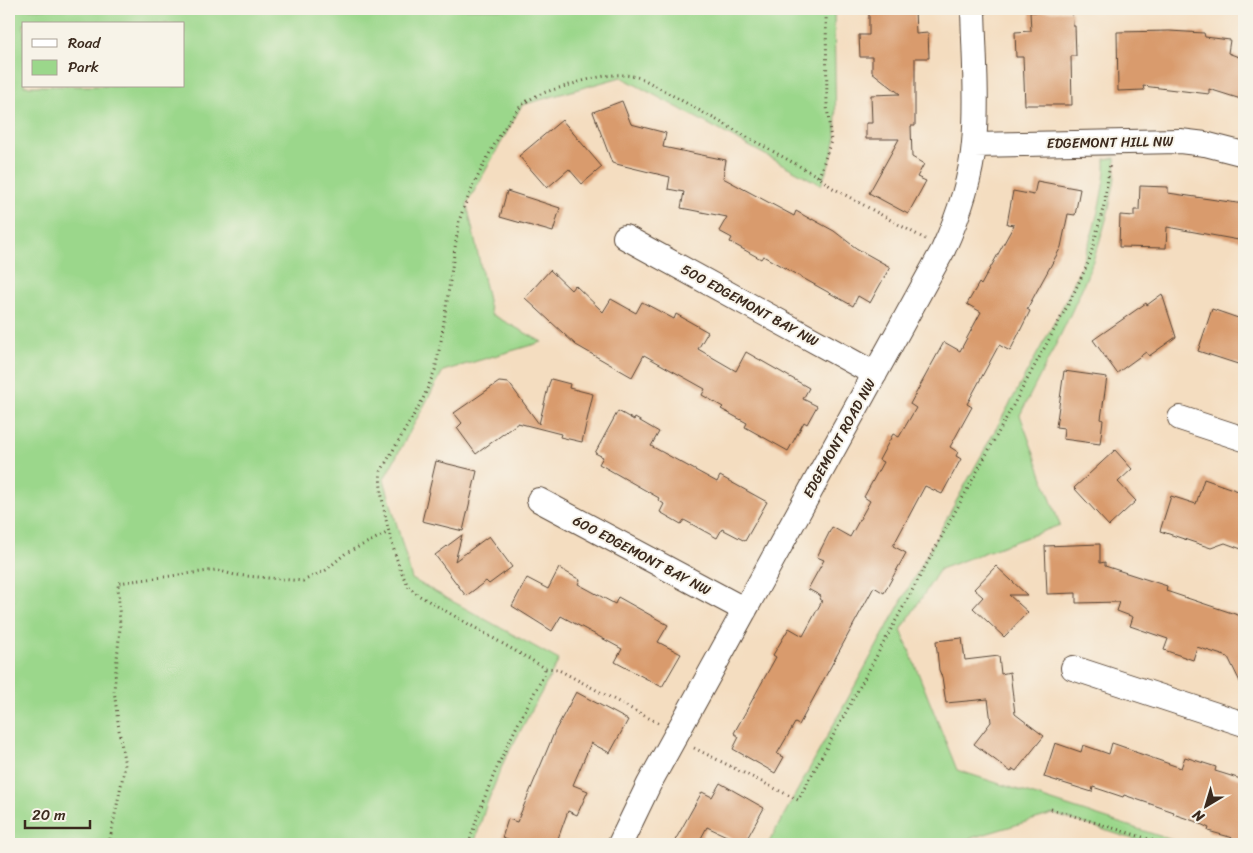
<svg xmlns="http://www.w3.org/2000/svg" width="1253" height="853" font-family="Sriracha,sans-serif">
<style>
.green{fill:#9bd78b;stroke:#6b8054;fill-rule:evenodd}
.building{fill:#d99b6d}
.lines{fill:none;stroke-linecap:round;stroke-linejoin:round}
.minor-casing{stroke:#574536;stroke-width:26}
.path{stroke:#574536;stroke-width:3;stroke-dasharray:1 4;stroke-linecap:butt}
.minor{stroke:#fff;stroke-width:24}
.labels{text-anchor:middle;stroke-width:4;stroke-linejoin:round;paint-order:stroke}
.street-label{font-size:14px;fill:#3b2a1e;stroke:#f7f3e8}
</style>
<rect width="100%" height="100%" fill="#f7f3e8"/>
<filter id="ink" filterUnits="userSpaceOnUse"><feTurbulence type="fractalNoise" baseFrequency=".02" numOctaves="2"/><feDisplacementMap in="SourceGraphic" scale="10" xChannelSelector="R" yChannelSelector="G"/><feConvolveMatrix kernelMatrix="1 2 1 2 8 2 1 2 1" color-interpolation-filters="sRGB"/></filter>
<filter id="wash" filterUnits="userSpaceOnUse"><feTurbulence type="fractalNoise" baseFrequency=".0096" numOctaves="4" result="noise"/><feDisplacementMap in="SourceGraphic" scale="20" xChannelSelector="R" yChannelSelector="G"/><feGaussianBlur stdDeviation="1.12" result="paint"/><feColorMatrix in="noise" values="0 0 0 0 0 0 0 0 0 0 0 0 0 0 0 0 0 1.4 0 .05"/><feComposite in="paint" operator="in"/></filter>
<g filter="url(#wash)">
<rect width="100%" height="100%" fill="#f4ddc0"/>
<!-- green -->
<path class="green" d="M9,9h825l2,128 -5,22 -10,26 -200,-108 -99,28 -55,99 24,110 51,28 -99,29 -59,108 28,100 147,81 -55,101 -18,45 -12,38h-465zM24,24h160v62h-160z
M1115,158c2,15 -2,31 -5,46 -17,75 -56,143 -90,211l40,110 -120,44 -39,61 56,140 227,74h-35l-96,-30 -102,30h-183l291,-530c19,-38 34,-75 42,-117 2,-12 5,-25 4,-38z"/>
<g id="blocks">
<!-- building -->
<path class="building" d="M869,9h46l1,25 12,-1 1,25h-14v68h-4l1,31 12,7 -7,13 9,4 -18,33 -39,-21 30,-54h-33v-16h6l-1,-28 29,-1 -28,-22v-15h-12l-1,-22h10z
M1072,11l1,15h2l1,30h-5l1,49h-47l-2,-48h-7l-1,-25 16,-1 -1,-19z
M1169,31l35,2 1,4 25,3 -2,13 16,6v41l-35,-11v5l-66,-8 1,4 -26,1 -1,-59z
M622,101l9,23 35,9 -3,14 63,13 -3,18 71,38 2,-5 16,9v-1l22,12 22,17 34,19 -20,36 -12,-7 -5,10 -90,-50 -2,3 -31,-17 2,-4 -13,-7 8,-14 -46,-9 3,-16 -16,-3 2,-12 -58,-14 -19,-51z
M562,120l40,47 -20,17 -13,-15 -22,19 -28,-32z
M1037,181l43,8 -5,26 -7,-1 -7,33 -34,62 3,2 -20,40 -11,-6 -32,59 5,3 -22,40 8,5 -2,4 5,3 -19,35 -17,-8 -32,60 13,7 -22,40 -10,-6 -75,138 -4,-2 -18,31 7,3 -9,16 -42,-24 6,-12 -5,-4 42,-76 -3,-2 16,-27 14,8 19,-35 -3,-2 2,-3 -13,-7 16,-29 -7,-3 15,-30 18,10 20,-36 -6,-4 19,-35 -4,-2 14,-26 6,3 17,-29 -6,-4 34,-62 16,9 21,-39 -14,-8 12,-21 2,2 33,-60 -7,-1 6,-33 21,4z
M1140,186l28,1v6l76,11v37l-77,-14 -1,21 -47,-1 1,-32 14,1v-6h5z
M507,191l53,17 -7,24 -53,-15z
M550,270l21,20 4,-5 28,27 8,-13 25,14 6,-11 32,17 2,-5 32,18 -10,17 38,22 10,-19 63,36 -6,11 14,7 -10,18 -3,-2 -16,29 -43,-24 2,-4 -26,-14 2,-2 -21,-12 3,-6 -61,-34 -12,22 -56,-32 -51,-47z
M1162,294l14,43 -27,19 -3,-4 -29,21 -24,-33 53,-37 1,2z
M1212,309l32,11v46l-46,-15z
M1064,371l43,6 -6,42 2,1 -3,24 -37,-5 1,-11 -8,-1z
M551,379l19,5 -1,4 24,6 -11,48 -22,-5 1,-3 -43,-11 -42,31 -19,-26 5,-5 -8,-10 45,-31 10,1 30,41 10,-40z
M618,411l16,9 1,-2 24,14 -8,14 66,36 3,-6 47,26 -22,39 -23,-12 -5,9 -33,-18 -3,4 -21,-12 4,-8 -6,-4 1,-2 -60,-34 4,-7 -8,-4z
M1115,450l17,19 -14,13 18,19 -27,25 -35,-38z
M436,461l41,10 -14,60 -41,-10z
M1204,479l40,14v57l-19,-7 -14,5 -51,-17 11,-35 25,8z
M462,535l-7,26 34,-25 23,31 -23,17 -3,-3 -20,15 -31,-41z
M1100,544v19l5,-1v4l62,20 -1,5 78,26v73l-16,-33 -31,-10 -4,13 -29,-10 4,-11 -38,-13 3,-9 -16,-6 3,-9 -44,1v-10l-29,1 -2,-48z
M996,566l31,29h-18l19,17 -24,25 -31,-29 10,-11 -9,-8z
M559,568l21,12 -2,4 37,20 3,-7 50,28 -10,17 23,12 -19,33 -47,-25 7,-13 -61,-33 -9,15 -40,-25 15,-28 21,11z
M962,638l3,22 34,-4 2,18 9,-2 5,42 29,22 -28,35 -3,-2 -2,3 -37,-28 17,-22 -3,-23 -42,4 -4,-26 -3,-7 -3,-29z
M576,692l52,28 -18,33 -19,-10 -18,42 15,6 -11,24 -9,-4 -12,33h-37l-17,-6 6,-19 9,3 38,-91z
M1055,743l26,9 2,-7 26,9 3,-11 23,8v1l46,16 4,-11 31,10 -1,4 29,9v61l-36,-10 1,-3 -15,-7 -21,-7 1,-2 -50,-17 -1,2 -30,-10 -1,5 -48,-15z
M720,783l44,25 -20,36 -37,-17 -9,17h-25l29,-52 10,5z"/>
</g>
</g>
<g filter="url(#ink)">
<use href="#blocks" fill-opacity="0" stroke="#574536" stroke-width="1"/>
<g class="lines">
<defs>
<path id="minor" d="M974,145l206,-4 25,3 39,10
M625,237l250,137
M1180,418l64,21
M539,500l206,110
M1073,668l171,56
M620,844l29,-60 294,-534c15,-33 28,-70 31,-107 4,-44 0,-90 -1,-134"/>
</defs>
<!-- minor casing -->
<use href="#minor" class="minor-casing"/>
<!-- path -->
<path class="path" d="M819,177l12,-36 -4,-35 -1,-97
M658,723l-101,-54 -12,-1 -127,-73c-3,-3 -6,-5 -9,-8 -13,-18 -32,-94 -28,-116l42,-72 12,-29 6,-29 18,-120c8,-26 46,-105 67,-119 15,-11 36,-14 53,-20 22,-6 42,-11 64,-3l176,98 12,10 94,52
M694,748l104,52 272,-499 19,-40 15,-56 6,-41
M1051,809l114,35
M110,844v-5l15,-73 -6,-36 -5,-40 6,-62 -2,-45 98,-13 19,5 68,6 23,-11 20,-17 43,-21
M469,844c17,-60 45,-114 75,-169l1,-7"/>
<!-- minor -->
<use href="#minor" class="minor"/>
</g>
</g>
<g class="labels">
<!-- street labels -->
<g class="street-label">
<text transform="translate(1110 142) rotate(-1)" y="5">EDGEMONT HILL NW</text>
<text transform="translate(750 305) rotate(29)" y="5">500 EDGEMONT BAY NW</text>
<text transform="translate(839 438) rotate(-61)" y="5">EDGEMONT ROAD NW</text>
<text transform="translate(642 555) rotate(28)" y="5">600 EDGEMONT BAY NW</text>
</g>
</g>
<!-- margin -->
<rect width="1253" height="853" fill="none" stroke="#f7f3e8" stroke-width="30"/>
<!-- legend -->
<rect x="22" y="22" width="162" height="65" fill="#f7f3e8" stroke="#aca397"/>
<rect x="32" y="39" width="25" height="8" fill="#ffffff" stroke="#aca397"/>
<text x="68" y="48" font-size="15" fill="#3b2a1e">Road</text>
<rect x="32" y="60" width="25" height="15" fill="#9bd78b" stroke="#aca397"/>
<text x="68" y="72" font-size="15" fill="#3b2a1e">Park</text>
<!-- north arrow -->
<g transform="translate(1206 806) rotate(218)" stroke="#f7f3e8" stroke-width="4" paint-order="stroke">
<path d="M0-4L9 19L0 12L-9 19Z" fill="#3b2a1e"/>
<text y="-8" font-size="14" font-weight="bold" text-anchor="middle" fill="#3b2a1e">N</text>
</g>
<!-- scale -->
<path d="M25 820v8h65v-8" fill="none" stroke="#3b2a1e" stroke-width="2.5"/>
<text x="32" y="820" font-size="15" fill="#3b2a1e" stroke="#f7f3e8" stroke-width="4" paint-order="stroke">20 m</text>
</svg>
